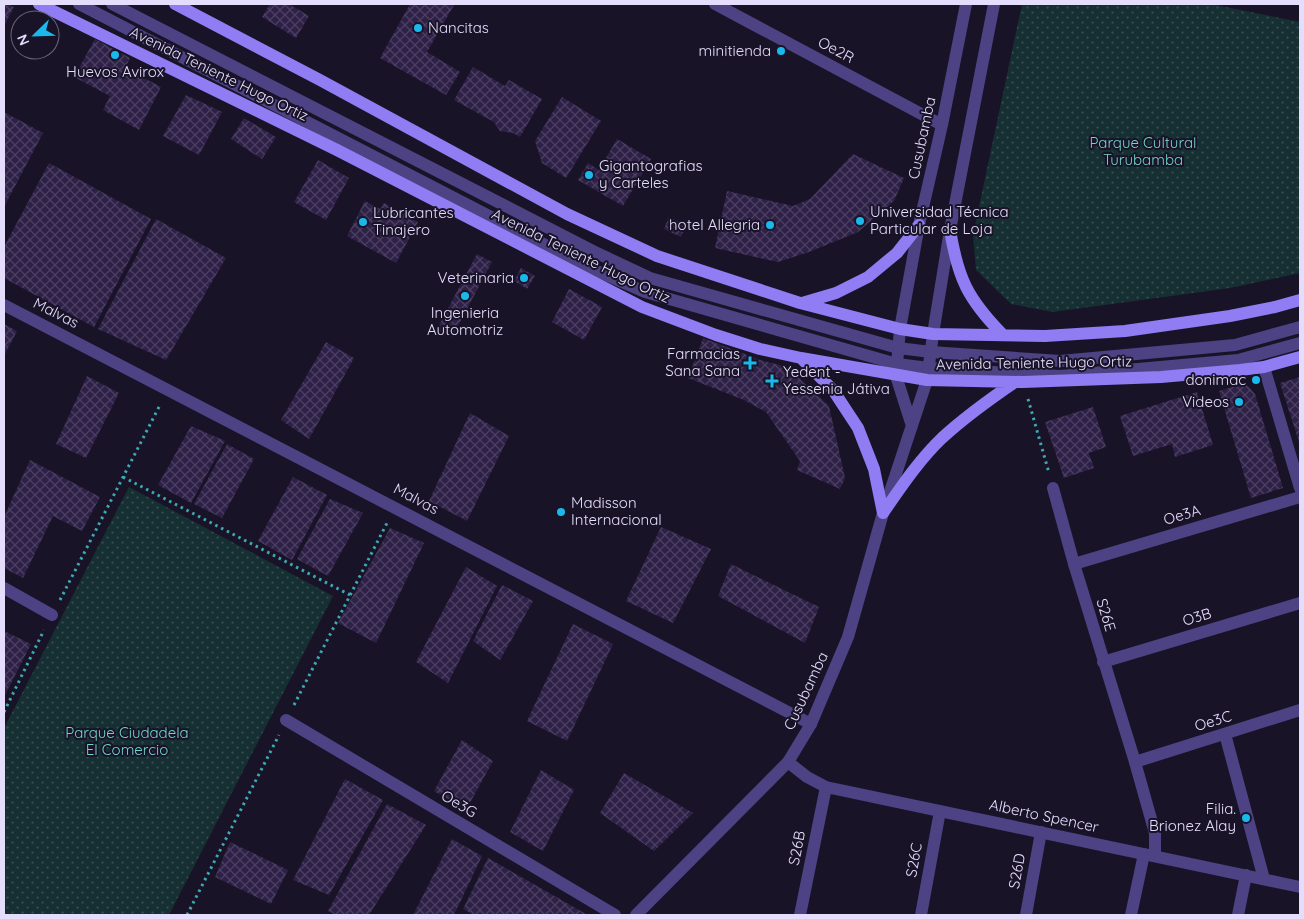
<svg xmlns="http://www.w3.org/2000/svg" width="1304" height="919" font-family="Quicksand,sans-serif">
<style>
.park{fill:url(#park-dots)}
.building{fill:url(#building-cross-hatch)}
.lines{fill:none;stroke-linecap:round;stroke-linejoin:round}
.path{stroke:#3ca8b1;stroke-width:3;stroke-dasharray:2.5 4;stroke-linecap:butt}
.service{stroke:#4d4283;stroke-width:12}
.pedestrian{stroke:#4d4283;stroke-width:12}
.minor{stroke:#4d4283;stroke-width:12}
.tertiary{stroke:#4d4283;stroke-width:12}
.secondary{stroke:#907cf3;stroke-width:12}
.poi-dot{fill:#1ab9eb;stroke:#191328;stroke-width:2}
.labels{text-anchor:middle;stroke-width:4;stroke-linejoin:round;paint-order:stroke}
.poi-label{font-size:15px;fill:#e5ddfc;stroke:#191328;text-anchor:end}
.street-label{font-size:15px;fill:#e5ddfc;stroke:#191328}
.park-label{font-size:15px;fill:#6ed7cb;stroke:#191328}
</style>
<defs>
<pattern id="park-dots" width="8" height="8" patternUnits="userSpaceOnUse" patternTransform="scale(1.25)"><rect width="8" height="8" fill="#162f32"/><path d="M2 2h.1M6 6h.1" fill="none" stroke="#384d51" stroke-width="1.8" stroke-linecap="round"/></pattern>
<pattern id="building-cross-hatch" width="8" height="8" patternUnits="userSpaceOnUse" patternTransform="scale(1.25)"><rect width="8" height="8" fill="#2e2047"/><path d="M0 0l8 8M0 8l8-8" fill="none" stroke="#4c4062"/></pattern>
</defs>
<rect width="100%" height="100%" fill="#191328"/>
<!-- park -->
<path class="park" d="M1022,4h189l89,18v251l-70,15 -177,24 -42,-8 -35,-34 -3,-35z
M129,487l204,109 -164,319h-165v-187z"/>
<!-- building -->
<path class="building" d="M4,4h4l6,3 -10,19z
M270,4h19l20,12 -13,22 -34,-21z
M410,4l44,1 -27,47 33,20 -14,23 -66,-37z
M95,39l35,19 -5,10 36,19 -22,43 -36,-20 7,-14 -36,-19z
M473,67l32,19 4,-6 33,19 -22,38 -7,-4 -13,-2 -6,-9 -40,-22z
M186,95l36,17 -23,43 -36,-19z
M562,97l39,24 -35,57 -24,-15 -7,-22z
M4,112l39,21 -39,74z
M244,118l32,19 -14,22 -31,-20z
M617,139l34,20 -28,47 -45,-26 10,-17 11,7z
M853,154l51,24 -10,23 -36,31 -49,20 -31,10 -63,-14 12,-57 66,15 17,-7z
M318,160l31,18 -23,42 -32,-18z
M49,163l102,56 -57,108 -90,-49v-31z
M365,201l15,8 4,-6 34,19 -22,41 -49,-27z
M669,217l17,8 -5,12 -17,-8z
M156,219l70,39 -60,102 -68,-31z
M477,254l15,8 -40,75 -15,-8z
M521,268l14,8 -8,13 -13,-8z
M569,289l33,18 -18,33 -32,-18z
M4,324l13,7 -13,25z
M703,338l57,22 27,7 42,39 16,72 -5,11 -43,-19 3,-9 -34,-49 -22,-12 -56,-22z
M326,342l28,16 -45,81 -28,-19z
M87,376l32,17 -33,65 -30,-14z
M1300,377v68l-20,-62z
M1239,385l9,1 7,8 28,94 -32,10 -32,-107z
M1197,392l16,53 -38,12 -3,-13 -39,12 -13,-40z
M1093,407l13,40 -17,6 5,15 -30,10 -19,-56z
M470,413l39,23 -42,85 -38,-20z
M191,426l34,15 -34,62 -33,-18z
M227,444l27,15 -32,59 -28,-14z
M30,460l70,37 -18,34 -29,-15 -30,62 -19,-10v-51z
M293,477l34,18 -35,65 -34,-19z
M330,499l33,14 -35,63 -31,-17z
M661,527l50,22 -38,74 -47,-22z
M390,528l34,15 -48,100 -38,-20z
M731,564l88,43 -14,36 -87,-47z
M466,567l31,19 -49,97 -32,-21z
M502,585l31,16 -33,59 -27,-19z
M573,624l40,20 -46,97 -40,-20z
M4,631l27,13 -27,53z
M462,740l31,21 -27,49 -32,-19z
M541,770l33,20 -31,61 -33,-19z
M624,773l69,40 -39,38 -54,-38z
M345,779l38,21 -54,95 -36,-15z
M387,804l39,21 -57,90h-33l-8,-4z
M452,839l30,17 -28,59h-41z
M230,842l58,28 -17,34 -56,-27z
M488,858l98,56 -1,1h-111l-11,-6z"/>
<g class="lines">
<!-- path -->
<path class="path" d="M1028,399l21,74
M123,477l227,118
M60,600l100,-195
M294,705l93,-182
M4,712l40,-82
M187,915l92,-180"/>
<!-- service -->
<path class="service" d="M79,4l511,264 55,24 252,72 32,4 131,8 178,-16 62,-17
M112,4l485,249 53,25 248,70 33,4 129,9 175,-16 65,-18"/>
<!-- pedestrian -->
<path class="pedestrian" d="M1074,564l226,-67
M1135,762l165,-52
M1026,915l15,-83
M1131,915l13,-61"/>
<!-- minor -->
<path class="minor" d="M715,4l227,121
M4,305l807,419
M900,329l19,-104 23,-100 24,-121
M933,334l17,-104 44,-226
M1264,367l36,121
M1053,488l21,76 61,198 20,71v23
M4,588l48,27
M1103,662l197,-59
M286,720l329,195
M1225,734l39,145
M788,762l19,15 19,10 474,100
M800,915l26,-128
M921,915l19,-104
M1238,915l8,-40"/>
<!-- tertiary -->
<path class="tertiary" d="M900,329l-4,47 16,50
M636,915l152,-153 23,-38 37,-87 35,-124 44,-133 6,-46"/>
<!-- secondary -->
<path class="secondary" d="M39,4l298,146 305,157 74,28 44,14 41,9 126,22 96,2 138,-5 79,-7 24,-3 36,-10
M175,4l145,76 247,134 90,42 143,47 100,26 33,5 112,2 80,-5 105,-15 45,-9 25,-7
M950,230c8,49 18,69 52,104
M802,303l34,-10 32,-16 29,-24 22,-28
M801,358l32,32 25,38 16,41 9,44
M883,513c18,-26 36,-53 59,-75 23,-21 48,-39 73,-56"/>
</g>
<!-- markers -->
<g class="poi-dot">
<circle cx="418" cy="28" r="5"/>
<circle cx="781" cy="51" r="5"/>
<circle cx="115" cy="55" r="5"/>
<circle cx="589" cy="175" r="5"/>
<circle cx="860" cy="221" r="5"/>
<circle cx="363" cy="222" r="5"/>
<circle cx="770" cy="225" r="5"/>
<circle cx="524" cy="278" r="5"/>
<circle cx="465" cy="296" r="5"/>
<path d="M747.5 355.5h5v5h5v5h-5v5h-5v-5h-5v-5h5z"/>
<circle cx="1256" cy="380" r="5"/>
<path d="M769.5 373.5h5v5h5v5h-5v5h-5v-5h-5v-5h5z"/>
<circle cx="1239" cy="402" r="5"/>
<circle cx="561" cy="512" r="5"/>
<circle cx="1246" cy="818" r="5"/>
</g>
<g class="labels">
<!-- poi labels -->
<g class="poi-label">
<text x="428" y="33" text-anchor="start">Nancitas</text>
<text x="771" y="56">minitienda</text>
<text x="115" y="77" text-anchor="middle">Huevos Avirox</text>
<text x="599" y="171" text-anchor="start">Gigantografias<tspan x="599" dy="17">y Carteles</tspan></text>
<text x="870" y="217" text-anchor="start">Universidad Técnica<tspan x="870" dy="17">Particular de Loja</tspan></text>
<text x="373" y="218" text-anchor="start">Lubricantes<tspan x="373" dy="17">Tinajero</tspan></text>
<text x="760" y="230">hotel Allegria</text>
<text x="514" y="283">Veterinaria</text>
<text x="465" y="318" text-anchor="middle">Ingenieria<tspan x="465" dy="17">Automotriz</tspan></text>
<text x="740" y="359">Farmacias<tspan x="740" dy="17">Sana Sana</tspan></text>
<text x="783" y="377" text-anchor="start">Yedent -<tspan x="783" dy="17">Yessenia Játiva</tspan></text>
<text x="1246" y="385">donimac</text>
<text x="1229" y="407">Videos</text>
<text x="571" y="508" text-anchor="start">Madisson<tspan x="571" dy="17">Internacional</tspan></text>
<text x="1236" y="814">Filia.<tspan x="1236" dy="17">Brionez Alay</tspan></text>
</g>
<!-- street labels -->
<g class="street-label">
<text transform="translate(836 50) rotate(28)" y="5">Oe2R</text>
<text transform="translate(219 74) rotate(26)" y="5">Avenida Teniente Hugo Ortiz</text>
<text transform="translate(922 138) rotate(-78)" y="5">Cusubamba</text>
<text transform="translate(581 256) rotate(26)" y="5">Avenida Teniente Hugo Ortiz</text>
<text transform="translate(56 313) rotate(27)" y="5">Malvas</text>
<text transform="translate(1034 363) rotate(-1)" y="5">Avenida Teniente Hugo Ortiz</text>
<text transform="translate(416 499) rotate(28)" y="5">Malvas</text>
<text transform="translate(1182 515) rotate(-16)" y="5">Oe3A</text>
<text transform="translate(1106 615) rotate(73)" y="5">S26E</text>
<text transform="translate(1197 617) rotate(-17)" y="5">O3B</text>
<text transform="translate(806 691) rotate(-65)" y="5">Cusubamba</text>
<text transform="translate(1213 721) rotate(-17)" y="5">Oe3C</text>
<text transform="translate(459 804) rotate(31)" y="5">Oe3G</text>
<text transform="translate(1044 816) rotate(12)" y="5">Alberto Spencer</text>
<text transform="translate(797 848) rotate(-79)" y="5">S26B</text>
<text transform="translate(914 860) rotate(-80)" y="5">S26C</text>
<text transform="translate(1017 871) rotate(-80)" y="5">S26D</text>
</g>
<!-- park labels -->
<g class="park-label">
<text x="1143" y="148">Parque Cultural<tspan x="1143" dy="17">Turubamba</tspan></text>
<text x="127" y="738">Parque Ciudadela<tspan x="127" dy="17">El Comercio</tspan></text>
</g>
</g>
<!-- border -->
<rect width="1304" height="919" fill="none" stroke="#e5ddfc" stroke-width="10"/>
<!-- north arrow -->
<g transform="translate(35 35) rotate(247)"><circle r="24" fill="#191328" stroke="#6b647d"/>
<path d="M0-4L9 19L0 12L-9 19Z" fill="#1ab9eb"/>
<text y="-8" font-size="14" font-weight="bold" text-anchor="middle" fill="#e5ddfc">N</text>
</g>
</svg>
